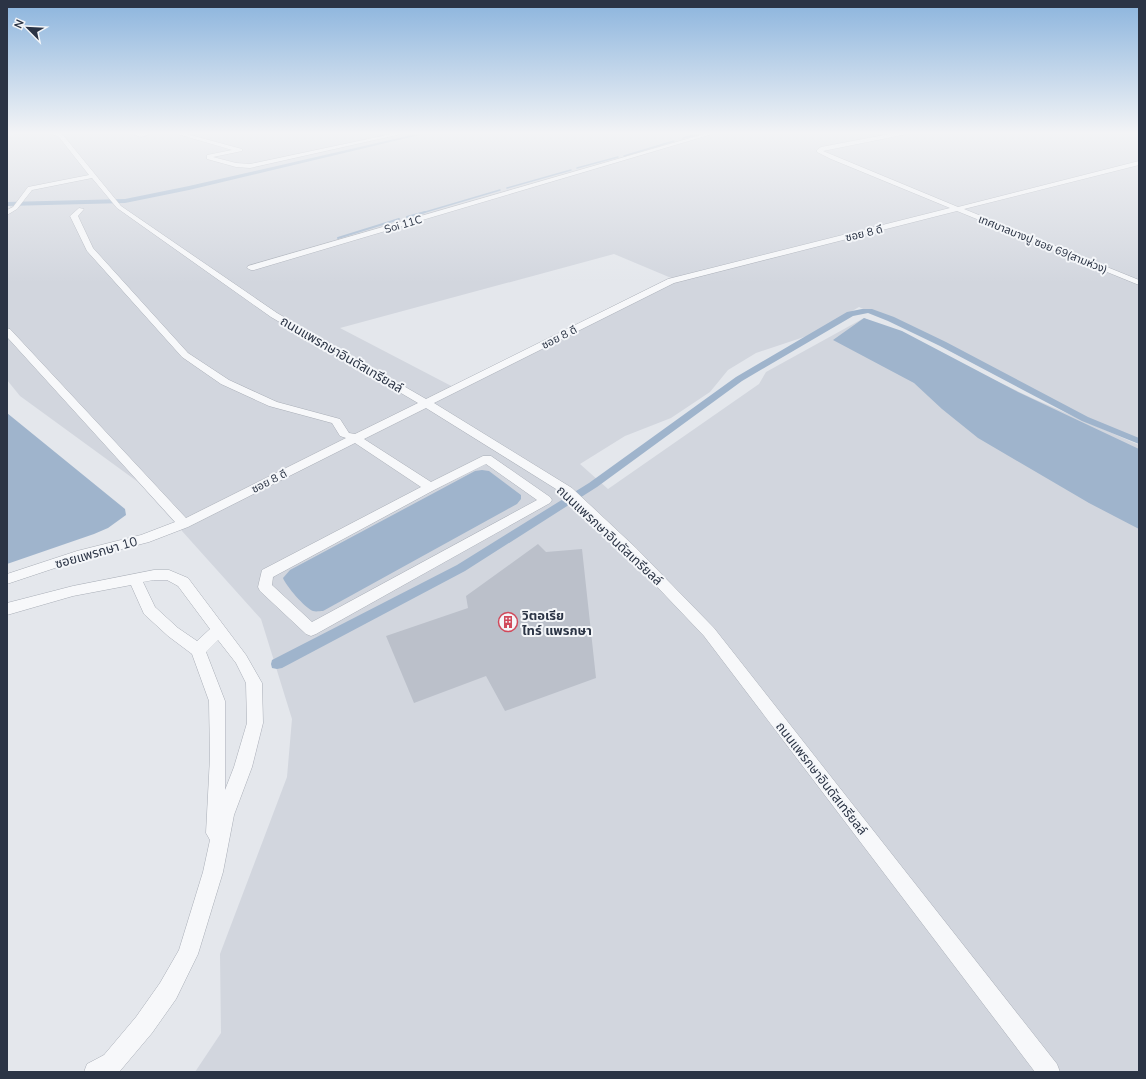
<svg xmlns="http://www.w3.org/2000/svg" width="1146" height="1079" font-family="'Nunito Sans','Noto Sans Thai',sans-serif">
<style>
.built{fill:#d2d6de;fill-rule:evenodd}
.water{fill:#9fb4cc}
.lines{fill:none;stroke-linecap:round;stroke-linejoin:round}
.stream-far1{stroke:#9fb4cc;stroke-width:1.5}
.stream{stroke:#9fb4cc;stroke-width:2}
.canal{fill:#9fb4cc;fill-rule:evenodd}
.building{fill:#bbc0ca}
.minor-casing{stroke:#a9aeb7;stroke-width:1}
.minor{fill:#f7f8fa;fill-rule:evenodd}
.labels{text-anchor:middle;stroke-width:4;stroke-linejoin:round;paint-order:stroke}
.far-street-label{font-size:11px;fill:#2b3445;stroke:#f4f6f9}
.street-label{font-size:13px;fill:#2b3445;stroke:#f4f6f9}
.poi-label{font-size:13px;font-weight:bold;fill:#2b3445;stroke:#f4f6f9;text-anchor:start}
</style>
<rect width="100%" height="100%" fill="#e4e7ec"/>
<!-- built -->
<path class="built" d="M29,132h1110v309l-101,-44 -128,-67 -51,-23 -46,27 -57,19 -28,17 -18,22 -39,26 -46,18 -45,28 28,25 151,-105 7,-12 98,-54 168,80 107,47v627h-944l26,-39 -1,-79 67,-177 5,-58 -31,-100 -123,-137 -118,-86 -13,-16v-168l4,-2 -4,-11v-63zM614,254l62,26 -217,110 -119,-62z"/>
<!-- water -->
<path class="water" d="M864,318l38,13 116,61 121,57v80l-50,-26 -111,-65 -36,-29 -28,-26 -81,-43z
M7,413l118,96 1,6 -18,13 -14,6 -87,30z
M482,470l7,1 32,24v4l-4,5 -194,107c-3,0 -7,1 -10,0 -8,-3 -27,-25 -30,-33l7,-8 185,-99z"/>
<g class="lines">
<!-- stream-far1 -->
<path class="stream-far1" d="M683,138l23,-6
M624,156l50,-15
M577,168l41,-11
M507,188l64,-18
M422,213l78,-23"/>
<!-- stream -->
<path class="stream" d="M407,217l18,-5
M338,238l61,-19"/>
<!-- canal -->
<path class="canal" d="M425,132h7l-243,58 -64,13 -118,3v-4l118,-3 64,-13z
M862,309h10l22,8 52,25 142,75 51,21v6l-57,-23 -142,-75 -52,-25 -20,-8 -15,3 -111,65 -145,106 -132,84 -183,97 -5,1 -5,-1 -1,-4 1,-4 185,-95 132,-82 147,-106 111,-65z"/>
</g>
<!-- building -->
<path class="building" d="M538,544l8,8 36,-3 14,129 -91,33 -19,-35 -72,27 -28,-67 82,-28 -2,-12z"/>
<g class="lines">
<defs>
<path id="minor" d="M47,132h7l9,3 58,71 156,107 149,86 242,-120 282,-71 -119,-49 -14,-7v-2l4,-3 79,-15h10l-3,2 -84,17 135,56 181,-46v4l-175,44 175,71v5l-182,-74 -283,72 -240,120 138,85 64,60 78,80 343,436 3,8h-25l-331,-436 -78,-82 -62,-60 -138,-86 -62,31 67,43 52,-26h8l59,41 2,3 -2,3 -234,131 -5,2 -5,-2 -46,-43 -2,-4 4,-17 159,-83 -66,-44 -167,84 -39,15 -70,18 -72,24v-10l70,-23 64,-16 34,-13 -168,-185v-9l3,1 176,189 160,-80 -6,-2 -8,-13 -63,-17 -48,-22 -39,-27 -95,-106 -17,-35 9,-8 5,1 -6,7 15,32 95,105 41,27 48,22 63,17 9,14 6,1 63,-31 -147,-86 -154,-109 -25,-30 -60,12 -15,19 -10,6v-5l6,-3 15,-20 61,-12 -30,-38zM486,464l51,36 -225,122 -40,-37 1,-8 161,-87z
M128,132l13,1 16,-1 -16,5z
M171,132h8l63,17v2l-29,6 23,6 14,1 151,-32h9l-160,36 -14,-1 -29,-8v-4l25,-5z
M711,132h8l-465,138h-3l-4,-2 1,-2z
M154,570h15l19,8 58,77 16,28 1,40 -11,44 -18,48 -11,57 -25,82 -22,45 -24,34 -32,38 -36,1 3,-8 17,-9 32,-38 24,-34 19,-33 24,-78 7,-32 -4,-7 4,-76 -1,-56 -17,-47 -24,-18 -24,-22 -13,-29 -58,11 -66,19v-12l66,-17zM154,580h13l11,6 32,43 -13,12 -19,-13 -23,-21 -12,-25zM218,640l18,23 10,20 1,40 -13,44 -9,23v-89l-19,-49z"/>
</defs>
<!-- minor casing -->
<use href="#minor" class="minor-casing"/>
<!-- minor -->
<use href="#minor" class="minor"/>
</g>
<!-- sky -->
<linearGradient id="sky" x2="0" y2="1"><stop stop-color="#8bb4dd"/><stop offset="0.47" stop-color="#f3f4f6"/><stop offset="1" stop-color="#f3f4f6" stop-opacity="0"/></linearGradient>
<rect width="1146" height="283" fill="url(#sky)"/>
<!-- icons -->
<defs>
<symbol id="building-ring" viewBox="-11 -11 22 22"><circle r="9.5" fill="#f4f6f9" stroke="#d1495b" stroke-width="1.5"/><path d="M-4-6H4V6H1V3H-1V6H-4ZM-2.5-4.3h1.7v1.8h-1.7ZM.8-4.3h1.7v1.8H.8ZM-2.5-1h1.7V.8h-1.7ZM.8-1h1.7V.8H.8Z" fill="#d1495b"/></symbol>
</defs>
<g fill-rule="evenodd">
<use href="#building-ring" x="497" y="611" width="22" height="22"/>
</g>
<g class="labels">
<!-- far-street labels -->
<g class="far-street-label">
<text transform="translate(403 224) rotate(-16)" y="4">Soi 11C</text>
<text transform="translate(864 233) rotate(-14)" y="4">ซอย 8 ดี</text>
<text transform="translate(1043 244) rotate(22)" y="4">เทศบาลบางปู ซอย 69(สามห่วง)</text>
<text transform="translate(559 337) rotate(-27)" y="4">ซอย 8 ดี</text>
<text transform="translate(269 481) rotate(-27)" y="4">ซอย 8 ดี</text>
</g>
<!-- street labels -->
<g class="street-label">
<text transform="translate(342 354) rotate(30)" y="5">ถนนแพรกษาอินดัสเทรียลล์</text>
<text transform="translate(610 535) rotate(43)" y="5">ถนนแพรกษาอินดัสเทรียลล์</text>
<text transform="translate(96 552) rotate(-16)" y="5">ซอยแพรกษา 10</text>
<text transform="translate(822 778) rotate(52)" y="5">ถนนแพรกษาอินดัสเทรียลล์</text>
</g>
<!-- poi labels -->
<g class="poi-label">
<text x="522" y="620">วิตอเรีย<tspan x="522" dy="15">ไทร์ แพรกษา</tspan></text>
</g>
</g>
<!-- border -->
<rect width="1146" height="1079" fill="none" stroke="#2b3445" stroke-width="16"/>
<!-- north arrow -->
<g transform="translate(28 28) rotate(294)" stroke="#f4f6f9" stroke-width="3" paint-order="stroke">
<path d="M0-3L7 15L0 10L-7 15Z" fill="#2b3445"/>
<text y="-6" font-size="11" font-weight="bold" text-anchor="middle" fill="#2b3445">N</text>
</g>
</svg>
